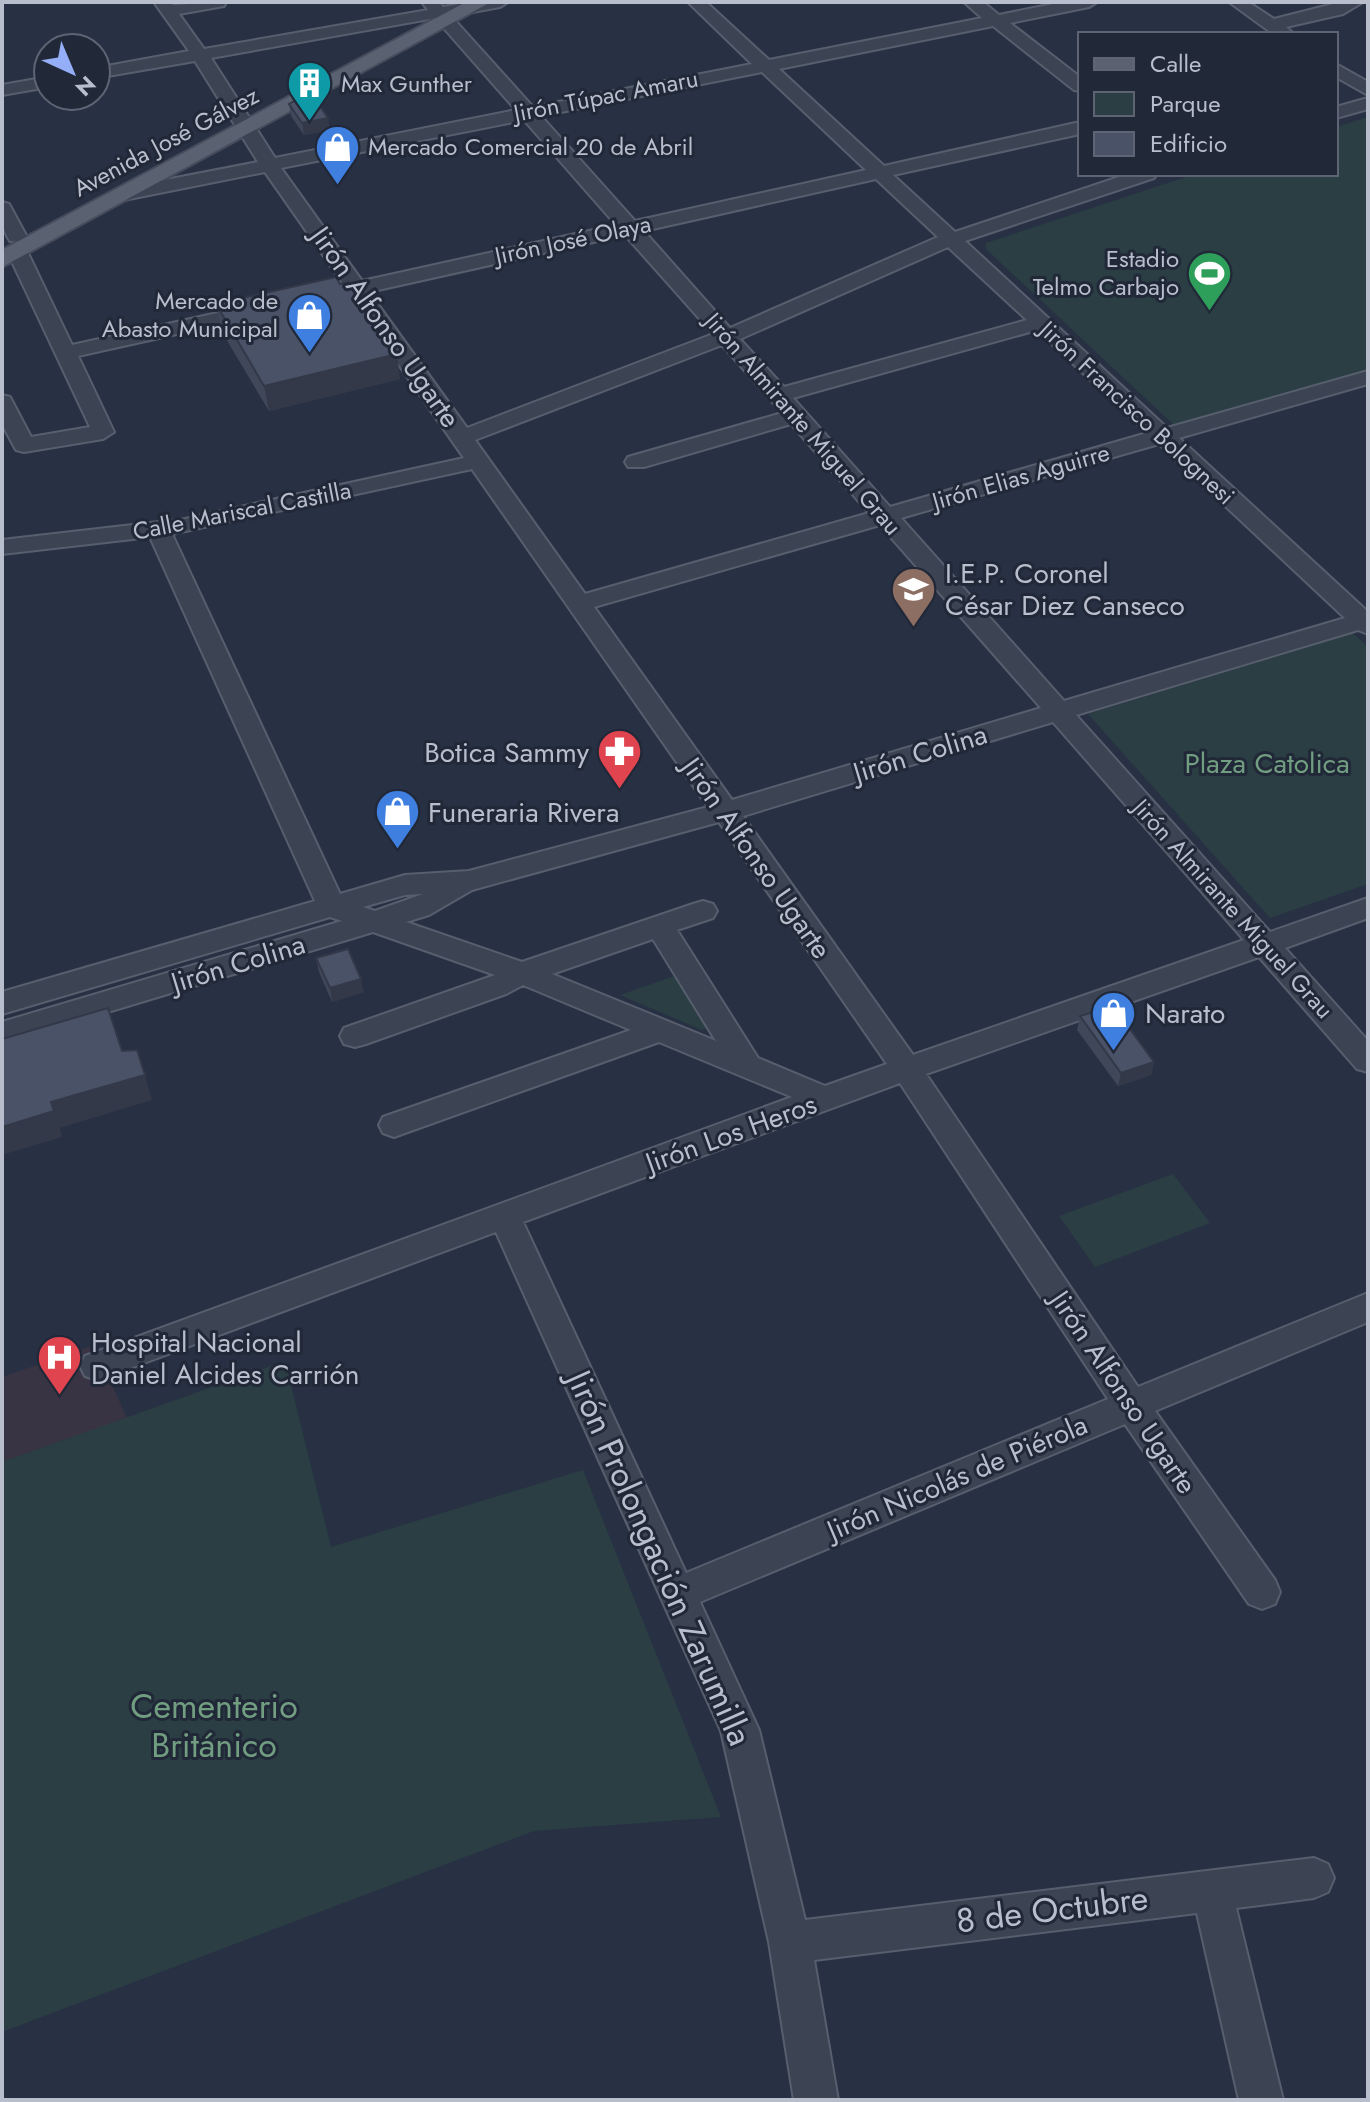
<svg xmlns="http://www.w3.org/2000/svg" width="1370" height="2102" font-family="Jost,sans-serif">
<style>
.medical{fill:#383444}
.green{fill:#2a3e44}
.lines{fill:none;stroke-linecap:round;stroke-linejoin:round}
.minor-casing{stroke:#575e6d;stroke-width:4}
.major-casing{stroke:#464c5c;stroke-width:4}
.minor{fill:#3c4353;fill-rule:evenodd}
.major{fill:#5a6272;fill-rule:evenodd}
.wall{fill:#3f4759}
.shaded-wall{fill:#333948}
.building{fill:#495267;stroke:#333948;stroke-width:2}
.labels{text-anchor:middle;stroke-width:6;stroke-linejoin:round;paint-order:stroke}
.far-poi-label{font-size:24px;fill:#b9becc;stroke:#212838;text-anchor:start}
.far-street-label{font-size:24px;fill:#b9becc;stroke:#212838}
.street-label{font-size:28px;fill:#b9becc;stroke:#212838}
.poi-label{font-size:28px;fill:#b9becc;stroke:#212838;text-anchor:start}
.park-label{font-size:28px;fill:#719d80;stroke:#212838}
.near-street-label{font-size:34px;fill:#b9becc;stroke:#212838}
.near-park-label{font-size:34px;fill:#719d80;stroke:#212838}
</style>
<rect width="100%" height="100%" fill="#283043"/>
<!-- medical -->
<path class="medical" d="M94,1345l33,73 -125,44v-85z"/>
<!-- green -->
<path class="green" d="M1368,117v257l-185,54 -9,-3 -188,-176v-6l209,-69h141v-47z
M1353,633l15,14v237l-98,34 -182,-204z
M677,975l36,50 -11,5 -82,-35z
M1173,1174l37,49 -115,44 -36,-51z
M285,1361l46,186 252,-77 138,347 -187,14 -532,201v-570z"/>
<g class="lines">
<defs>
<path id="minor" d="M154,2h17l2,3 53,-3 -2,4 -45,8 25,35 224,-39 -6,-8h17l4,5 28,-5h37l-8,5 -49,9 82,91 219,-43 -64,-62h18l63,58 213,-42 -18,-16h19l16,13 64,-13h34l-8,5 -79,16 70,54v14l-6,-1 -81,-64 -214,43 105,97 196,-44v12l-187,41 62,57 173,-58h29l-3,4 -189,63 202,187 201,-57v13l-189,54 189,174v22l-10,-4 -282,85 194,217 98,-34v20l-83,30 83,93v31l-11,-3 -98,-112 -333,117 212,313 230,-94v29l-213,89 120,169 5,12 -5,12 -13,5 -13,-5 -124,-180 -425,178 59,128 46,190 509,-62 14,6 6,14 -6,14 -14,6 -78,10 47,192h-44l-42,-187 -383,47 24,140h-44l-25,-158 -48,-211 -225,-499 -387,144 -12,4 -12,-4 -5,-10 5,-10 707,-259 -133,-55 -254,91 -11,4 -11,-4 -4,-8 4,-8 248,-87 -108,-45 -17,9 -140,50 -11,3 -11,-3 -4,-8 4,-8 151,-53 -122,-43 -371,112v-22l340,-101 -12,-4 -328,97v-22l313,-91 -165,-364 -148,17v-14l183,-21 279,-61 -113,-162h-18l-3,-4 3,-4 11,-3 -79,-113 -141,28 -10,-6 10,-6 134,-26 -63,-101 -99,17v-10l93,-17zM435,18l81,92 -241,48 -64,-100zM762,72l104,98 -231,51 -94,-105zM524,120l92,105 -254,56 -81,-113zM876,179l62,58 -208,91 -86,-97zM625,235l88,99 -246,94 -98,-136zM948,247l79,73 -243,67 -44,-48zM1037,330l110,103 -257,74 -97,-109zM722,345l60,68 -154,44 -3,5 3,5h16l147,-43 78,89 -284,81 -110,-154zM1159,444l186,174 -281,83 -163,-183zM472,469l236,338 -239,64 -64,4 -65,19 -168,-360zM880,525l161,183 -309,92 -138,-193zM1053,722l191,218 -331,115 -170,-239zM719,822l168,242 -62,22 -67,-28 -81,-128 36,-12 4,-7 -4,-7 -10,-3 -10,3 -171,58 -116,-40 23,-7 43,-25zM423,894l-48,17 -12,-4 42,-12zM653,939l63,102 -164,-67zM900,1083l208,316 -422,174 -163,-351z
M1229,2h19l26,17 67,-17h22l-20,12 -57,13 8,7h-21z
M1336,64l32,18v13l-32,-18z
M48,77v10l-46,8v-10z
M1368,98v11l-32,9v-11z
M2,202l7,2 18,33 -3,4h-14c-9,-13 -8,-24 -8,-39z
M17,245l10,6 45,94 186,-41 10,6 -10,6 -180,40 36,76 -11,7 -79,13 -8,-2 -14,-26v-29l8,2 21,40 59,-10 -83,-176z"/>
<path id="major" d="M466,2h25l-489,265v-17z"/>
</defs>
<!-- minor casing -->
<use href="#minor" class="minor-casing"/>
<!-- major casing -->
<use href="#major" class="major-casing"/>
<!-- minor -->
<use href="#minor" class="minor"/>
<!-- major -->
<use href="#major" class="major"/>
</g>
<!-- wall -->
<path class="wall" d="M289,104l41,26 -26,5 -13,-19z
M216,304l184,75 -131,32 -49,-82z
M316,958l48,34 -32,10 -13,-30z
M1080,1016l74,46 -3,13 -33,11 -41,-56z"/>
<!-- shaded-wall -->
<path class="shaded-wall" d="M328,118l2,12 -26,5 -2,-12z
M397,354l3,25 -131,32 -5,-25z
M361,979l3,13 -32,10 -2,-14z
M1154,1062l-3,13 -33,11 3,-13z
M145,1075l7,25 -92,28 2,9 -60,18v-28l49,-25z"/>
<!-- building -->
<path class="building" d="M310,92l18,26 -26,5 -13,-19z
M336,277l4,7 8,-2 49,72 -133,32 -48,-82z
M348,949l13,30 -31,9 -14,-30z
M1113,1006l41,56 -33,11 -41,-57z
M108,1008l14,43 15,-1 8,25 -94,27 3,9 -52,16v-88z"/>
<!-- icons -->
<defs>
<symbol id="building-pin" viewBox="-11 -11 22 30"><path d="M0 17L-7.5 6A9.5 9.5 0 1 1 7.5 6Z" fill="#0f9aa8" stroke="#212838"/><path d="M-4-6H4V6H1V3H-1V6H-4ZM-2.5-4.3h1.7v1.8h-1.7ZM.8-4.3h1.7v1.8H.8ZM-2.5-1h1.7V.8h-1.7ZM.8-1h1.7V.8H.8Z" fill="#fff"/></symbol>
<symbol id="shop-pin" viewBox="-11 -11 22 30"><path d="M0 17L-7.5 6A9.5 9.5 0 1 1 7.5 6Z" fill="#3f7fe0" stroke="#212838"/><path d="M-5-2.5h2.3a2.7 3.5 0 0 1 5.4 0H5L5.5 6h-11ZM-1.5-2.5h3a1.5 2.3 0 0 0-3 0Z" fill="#fff"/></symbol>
<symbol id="stadium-pin" viewBox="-11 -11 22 30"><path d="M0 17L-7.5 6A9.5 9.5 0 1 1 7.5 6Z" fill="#2e9e5b" stroke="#212838"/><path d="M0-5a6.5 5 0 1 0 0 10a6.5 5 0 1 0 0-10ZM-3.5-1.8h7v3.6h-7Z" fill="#fff"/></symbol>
<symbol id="school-pin" viewBox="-11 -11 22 30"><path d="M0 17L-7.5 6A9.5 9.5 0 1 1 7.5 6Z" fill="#8d6e63" stroke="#212838"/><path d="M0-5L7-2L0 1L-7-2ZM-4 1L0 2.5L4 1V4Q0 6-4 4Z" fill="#fff"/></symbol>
<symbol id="pharmacy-pin" viewBox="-11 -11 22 30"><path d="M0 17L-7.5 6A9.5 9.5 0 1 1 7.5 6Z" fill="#e0444e" stroke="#212838"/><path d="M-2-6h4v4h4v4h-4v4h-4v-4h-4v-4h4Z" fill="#fff"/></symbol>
<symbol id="hospital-pin" viewBox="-11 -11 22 30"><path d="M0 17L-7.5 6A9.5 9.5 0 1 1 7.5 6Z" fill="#e0444e" stroke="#212838"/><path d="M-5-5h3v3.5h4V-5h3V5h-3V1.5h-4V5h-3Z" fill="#fff"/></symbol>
</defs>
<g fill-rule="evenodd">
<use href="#building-pin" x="284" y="58" width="51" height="69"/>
<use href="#shop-pin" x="312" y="122" width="51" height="69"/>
<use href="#stadium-pin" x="1184" y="248" width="51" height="69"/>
<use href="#shop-pin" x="284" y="290" width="51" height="69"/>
<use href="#school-pin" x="888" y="564" width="51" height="69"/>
<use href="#pharmacy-pin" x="594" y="726" width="51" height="69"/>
<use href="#shop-pin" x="372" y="786" width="51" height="69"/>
<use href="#shop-pin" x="1088" y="988" width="51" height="69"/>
<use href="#hospital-pin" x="34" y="1332" width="51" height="69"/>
</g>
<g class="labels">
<!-- far-poi labels -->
<g class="far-poi-label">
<text x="341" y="92">Max Gunther</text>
<text x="368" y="155">Mercado Comercial 20 de Abril</text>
<text x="1179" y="267" text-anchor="end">Estadio<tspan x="1179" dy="28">Telmo Carbajo</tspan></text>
<text x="278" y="309" text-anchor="end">Mercado de<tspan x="278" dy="28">Abasto Municipal</tspan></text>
</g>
<!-- far-street labels -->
<g class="far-street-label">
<text transform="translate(606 96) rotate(-11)" y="8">Jirón Túpac Amaru</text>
<text transform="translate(166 142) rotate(-28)" y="8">Avenida José Gálvez</text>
<text transform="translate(573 240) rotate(-12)" y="8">Jirón José Olaya</text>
<text transform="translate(1137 413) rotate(43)" y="8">Jirón Francisco Bolognesi</text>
<text transform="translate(803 424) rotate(49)" y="8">Jirón Almirante Miguel Grau</text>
<text transform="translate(1021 477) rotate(-16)" y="8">Jirón Elias Aguirre</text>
<text transform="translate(242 511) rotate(-11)" y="8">Calle Mariscal Castilla</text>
<text transform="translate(1233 909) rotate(48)" y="8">Jirón Almirante Miguel Grau</text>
</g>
<!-- street labels -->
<g class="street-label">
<text transform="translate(386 327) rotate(55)" y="10">Jirón Alfonso Ugarte</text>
<text transform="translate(920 753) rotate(-17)" y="10">Jirón Colina</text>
<text transform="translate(757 858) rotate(55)" y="10">Jirón Alfonso Ugarte</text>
<text transform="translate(238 963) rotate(-17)" y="10">Jirón Colina</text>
<text transform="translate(731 1133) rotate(-20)" y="10">Jirón Los Heros</text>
<text transform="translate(1124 1392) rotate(56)" y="10">Jirón Alfonso Ugarte</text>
<text transform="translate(957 1477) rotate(-23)" y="10">Jirón Nicolás de Piérola</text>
</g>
<!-- poi labels -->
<g class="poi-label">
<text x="945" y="583">I.E.P. Coronel<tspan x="945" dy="32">César Diez Canseco</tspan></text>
<text x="589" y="762" text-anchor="end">Botica Sammy</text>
<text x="428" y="822">Funeraria Rivera</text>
<text x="1145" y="1023">Narato</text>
<text x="91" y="1352">Hospital Nacional<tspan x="91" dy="32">Daniel Alcides Carrión</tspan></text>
</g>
<!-- park labels -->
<g class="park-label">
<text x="1267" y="773">Plaza Catolica</text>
</g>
<!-- near-street labels -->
<g class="near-street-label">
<text transform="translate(660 1558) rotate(66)" y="12">Jirón Prolongación Zarumilla</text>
<text transform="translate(1052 1909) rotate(-7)" y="12">8 de Octubre</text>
</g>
<!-- near-park labels -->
<g class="near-park-label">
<text x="214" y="1718">Cementerio<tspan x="214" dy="39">Británico</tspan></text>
</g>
</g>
<!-- border -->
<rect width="1370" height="2102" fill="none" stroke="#b9becc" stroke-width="8"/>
<!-- legend -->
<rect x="1078" y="32" width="260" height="144" fill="#212838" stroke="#5e6473" stroke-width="2"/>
<rect x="1094" y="58" width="40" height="12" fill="#5a6272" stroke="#5e6473" stroke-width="2"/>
<text x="1150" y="72" font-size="24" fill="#b9becc">Calle</text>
<rect x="1094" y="92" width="40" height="24" fill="#2a3e44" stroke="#5e6473" stroke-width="2"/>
<text x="1150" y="112" font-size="24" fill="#b9becc">Parque</text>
<rect x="1094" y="132" width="40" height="24" fill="#495267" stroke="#5e6473" stroke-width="2"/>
<text x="1150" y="152" font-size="24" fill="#b9becc">Edificio</text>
<!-- north arrow -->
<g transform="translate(72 72) rotate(136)"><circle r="38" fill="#212838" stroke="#5e6473" stroke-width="2"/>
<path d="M0-6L14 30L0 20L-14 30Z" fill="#94aff7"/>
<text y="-12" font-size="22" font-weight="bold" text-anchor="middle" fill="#b9becc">N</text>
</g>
</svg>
